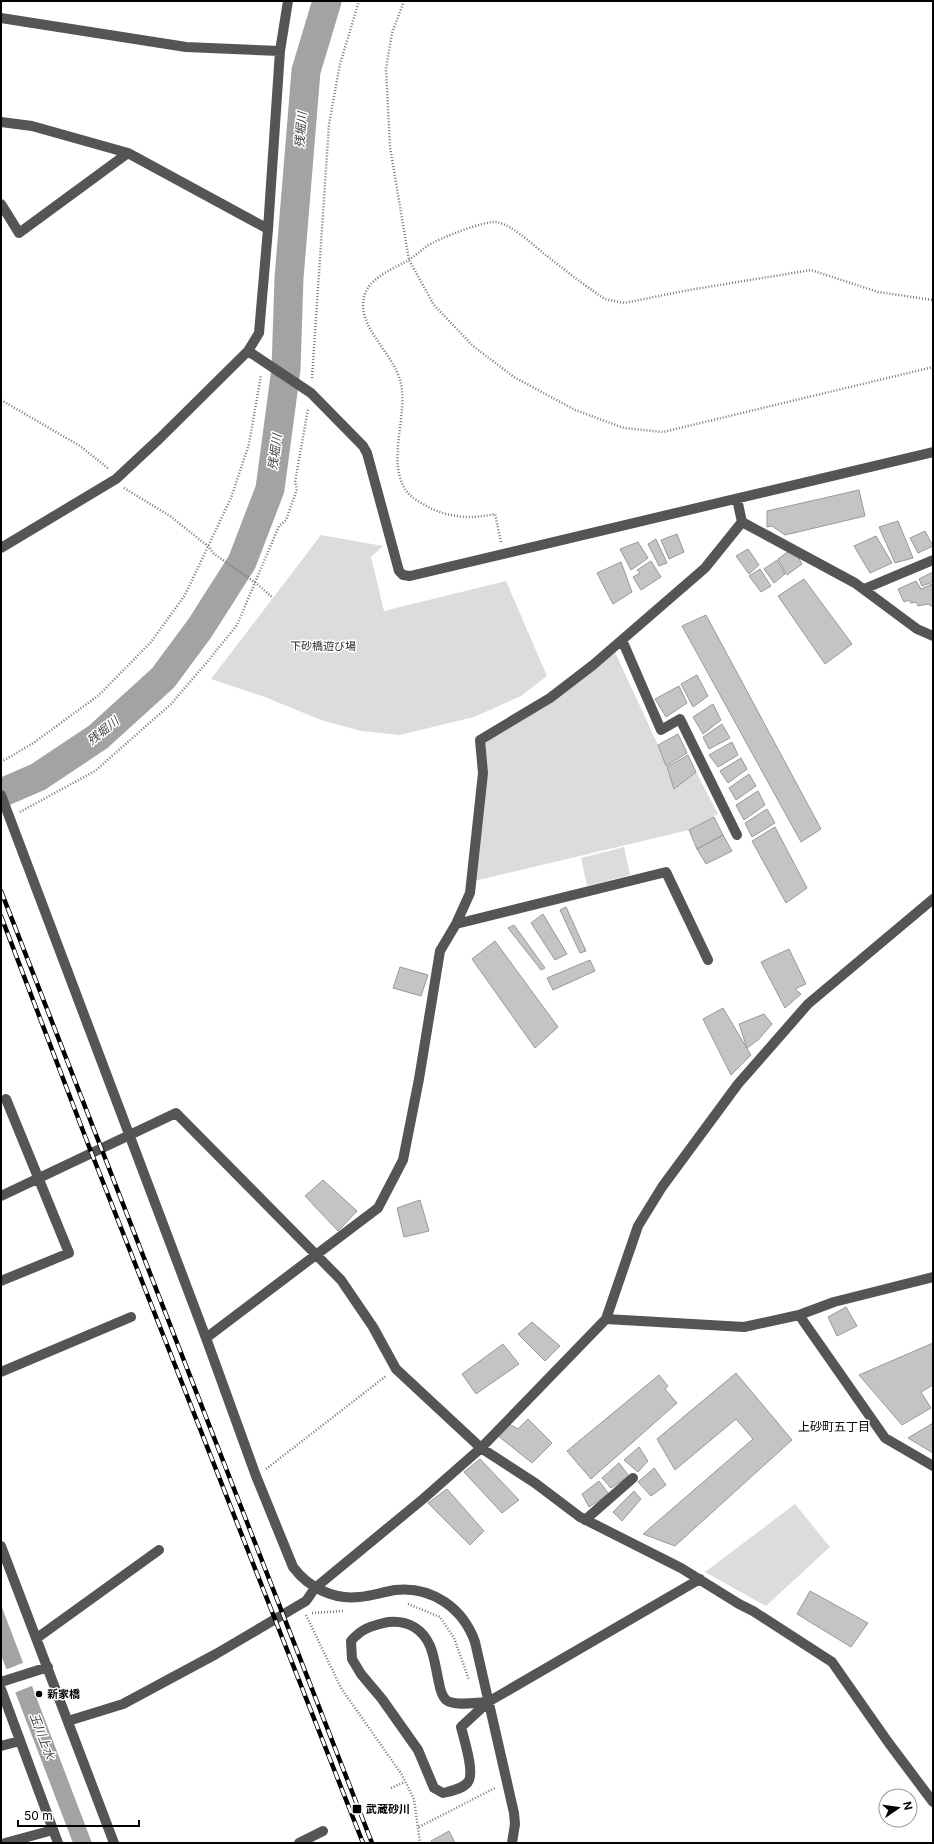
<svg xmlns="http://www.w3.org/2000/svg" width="934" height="1844" font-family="Inter,'Noto Sans JP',sans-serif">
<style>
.green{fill:#dcdcdc}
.water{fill:#a3a3a3}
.pier{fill:#fff}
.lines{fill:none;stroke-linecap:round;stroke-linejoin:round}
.river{stroke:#a3a3a3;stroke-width:29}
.building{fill:#c4c4c4;stroke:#999}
.path{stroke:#777;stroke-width:2.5;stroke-dasharray:1 2;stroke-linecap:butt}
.minor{stroke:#555;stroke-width:10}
.rail-casing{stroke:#000;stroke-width:4.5}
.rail{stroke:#fff;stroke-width:3;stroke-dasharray:9;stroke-linecap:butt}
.poi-dot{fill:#000;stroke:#fff;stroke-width:1.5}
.labels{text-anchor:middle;stroke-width:3;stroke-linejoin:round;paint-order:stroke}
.park-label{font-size:11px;fill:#333;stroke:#fff}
.poi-label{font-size:11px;font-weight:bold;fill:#000;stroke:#fff;text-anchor:start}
.water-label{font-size:12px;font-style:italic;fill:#444;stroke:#fff}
.neighbourhood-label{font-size:12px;fill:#000;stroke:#fff}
</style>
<rect width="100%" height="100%" fill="#fff"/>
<!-- green -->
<path class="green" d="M321,535l62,11 -12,11 13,54 122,-30 41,95 -26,20 -47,21 -74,18 -39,-4 -40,-11 -56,-23 -54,-18z
M613,648l45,97 16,43 22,-16 22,42 -29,16 -215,51 9,-137z
M624,847l6,28 -43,11 -6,-28z
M795,1504l35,43 -64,59 -61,-34z"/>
<!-- water -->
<path class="water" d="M1,1605l91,238h-19l-72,-188z"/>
<!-- pier -->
<path class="pier" d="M25,1662l9,23 -20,8 -9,-23z"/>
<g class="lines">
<!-- river -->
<path class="river" d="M1,793l37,-16 60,-40 65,-59 37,-50 42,-66 28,-73 16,-120 3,-91 17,-207 21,-70"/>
</g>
<!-- building -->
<path class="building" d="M859,490l6,26 -80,19 -13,-9 -5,1v-16z
M898,521l15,37 -18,5 -16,-36z
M925,531l8,15 -15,7 -8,-15z
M677,534l7,18 -15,7 -8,-19z
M876,536l16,27 -22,10 -16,-27z
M656,539l11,24 -8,3 -11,-22z
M638,542l10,16 -17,12 -11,-21z
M793,548l9,16 -15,11 -9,-16z
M748,549l11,16 -10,9 -13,-18z
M777,560l8,14 -11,9 -10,-14z
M651,561l10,16 -20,13 -8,-13 7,-4 -3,-3z
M621,562l11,30 -19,12 -16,-31z
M760,569l11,17 -10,6 -12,-16z
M933,572v10l-11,4 -3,-7z
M804,579l48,65 -27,20 -47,-68z
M916,581l5,8 11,-5 1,23 -5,-3 -10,2 -2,-4 -5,1 -2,-3 -5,2 -6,-13z
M706,615l115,214 -20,13 -119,-216z
M697,675l11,21 -15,11 -12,-23z
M679,686l8,17 -21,14 -11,-18z
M713,704l8,16 -18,14 -10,-17z
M722,724l8,14 -21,11 -6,-12z
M678,734l9,19 -21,13 -8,-21z
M732,742l6,13 -20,12 -9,-12z
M688,755l8,17 -22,17 -7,-22z
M741,758l6,11 -19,14 -8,-12z
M749,774l7,12 -20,14 -7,-12z
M758,791l7,14 -21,15 -8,-15z
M767,809l8,14 -23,14 -7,-14z
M714,817l9,18 -26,14 -8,-19z
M775,827l32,61 -21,15 -34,-62z
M723,835l9,16 -26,13 -9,-15z
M566,907l20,44 -6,2 -20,-43z
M543,914l24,40 -12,6 -24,-37z
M514,925l31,43 -4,2 -33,-42z
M495,941l63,86 -23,21 -63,-89z
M789,949l17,35 -11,5 6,5 -16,14 -24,-46z
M590,960l5,11 -42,19 -6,-12z
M400,967l28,8 -7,21 -28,-8z
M723,1008l28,47 -20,20 -28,-56z
M764,1014l8,10 -14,16 -11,8 -8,-24z
M323,1180l34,31 -19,20 -33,-35z
M420,1200l9,31 -25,6 -7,-29z
M846,1307l11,19 -20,10 -9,-19z
M532,1322l28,24 -15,15 -27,-27z
M933,1343v42l-12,7 10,16 -29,17 -43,-50z
M503,1344l16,20 -43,30 -14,-20z
M736,1373l56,67 -117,106 -32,-12 110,-95 -17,-20 -61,51 -18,-31z
M659,1375l9,11 -3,3 12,14 -86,76 -24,-28z
M528,1419l24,24 -20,20 -35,-28 12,-11 9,5z
M933,1423v30l-25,-15z
M639,1447l9,14 -10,11 -14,-12z
M480,1459l39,41 -17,13 -38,-41z
M619,1463l10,13 -18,12 -9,-10z
M654,1468l12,17 -15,11 -13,-14z
M599,1481l10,13 -20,13 -7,-13z
M447,1489l37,42 -14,14 -42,-42z
M634,1491l7,8 -19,22 -9,-9z
M810,1591l58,32 -17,24 -54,-33z
M449,1831l6,12h-23l-1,-2z"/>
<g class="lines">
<!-- path -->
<path class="path" d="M404,1l-12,32 -6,36 4,78 19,113 25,45 39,41 41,31 61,33 49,18 39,4 270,-65
M312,378l17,-254 11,-60 19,-63
M1,400l79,46 29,23
M124,488l46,28 39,31 5,7 42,29 17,15
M501,542l-6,-28c-23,5 -44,4 -65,-6 -7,-4 -17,-9 -22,-15 -24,-29 2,-80 -8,-113 -7,-25 -37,-49 -37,-75 0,-25 26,-34 44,-44 7,-4 13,-10 20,-15 11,-7 58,-26 70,-24 17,4 37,24 50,34 19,15 38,30 58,43l19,4 65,-13 122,-20 67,22 55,8
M1,762l31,-18 67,-49 52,-53 34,-47 46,-97 18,-54 12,-69
M20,812l75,-41 76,-67 37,-43 29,-36 42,-99 7,-6 11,-31 -2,-7 13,-73
M266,1469l120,-93
M408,1604l32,13 14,21 15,42
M312,1613l31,-2
M306,1615l35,73 61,87 12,24 6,44
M391,1788l14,-6
M419,1827l76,-39"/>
<!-- minor -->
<path class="minor" d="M1,18l185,29 94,4
M1,122l31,4 96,27 140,76
M1,204l18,29 109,-80
M248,351l63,42 52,53 4,7 32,118 4,4 7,1 523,-124
M742,522l113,61 62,46 16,7
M1,548l115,-69 43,-40 89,-88 11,-18 9,-104 12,-178 8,-50
M864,589l69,-29
M622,640l39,90 19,-11 57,116
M1,795l205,543 50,138 37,91c15,20 40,33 66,30 12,-1 24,-5 36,-7 37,-4 68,18 80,52l39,171 1,11 -3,19
M456,924l210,-52 42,88
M1,1196l175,-83 165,167 32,47 23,42 85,79 54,35 45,34 101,51 58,36 14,7 79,51 56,80 45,60
M1,1281l68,-28 -63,-154
M799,1315l86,123 48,28
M606,1319l138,8 55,-12 35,-13 99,-25
M206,1338l172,-130 25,-48 16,-81 21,-128 16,-27 14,-31 13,-120 -3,-33 70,-42 43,-33 112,-97 37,-46 -5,-23
M1,1372l130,-55
M585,1520l48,-42
M1,1546l113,297
M37,1638l122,-88
M1,1682l47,-15
M1,1689l57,154
M488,1702c-11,0 -32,5 -42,-2 -4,-4 -6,-11 -7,-17 -5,-21 -5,-44 -25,-56 -8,-5 -17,-6 -26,-5 -17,4 -26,6 -37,19l1,18 9,15 21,25 36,51 16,38 9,5c8,-2 20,-4 25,-11 7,-9 -4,-43 -7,-55l27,-25 212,-123
M68,1721l55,-17 93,-50 90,-53 9,-13 108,-89 58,-51 125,-129 32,-93 24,-39 76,-103 70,-80 125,-105
M1,1746l19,-5
M5,1843l48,-13
M299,1843l24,-12"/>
<defs>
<path id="rail" d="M1,891l371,952
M1,916l87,228 275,699"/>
</defs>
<!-- rail casing -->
<use href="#rail" class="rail-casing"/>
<!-- rail -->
<use href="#rail" class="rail"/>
</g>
<!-- markers -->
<g class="poi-dot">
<circle cx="39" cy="1694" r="4"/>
<rect x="352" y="1804" width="10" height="10" rx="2"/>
</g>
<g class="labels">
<!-- park labels -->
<g class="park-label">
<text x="323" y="650">下砂橋遊び場</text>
</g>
<!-- poi labels -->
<g class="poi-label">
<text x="47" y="1698">新家橋</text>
<text x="366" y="1813">武蔵砂川</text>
</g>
<!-- water labels -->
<g class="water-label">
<text transform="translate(301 130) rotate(-86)" y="4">残堀川</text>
<text transform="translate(275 452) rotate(-82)" y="4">残堀川</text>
<text transform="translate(103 731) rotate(-39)" y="4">残堀川</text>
<text transform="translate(42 1736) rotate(69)" y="4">玉川上水</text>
</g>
<!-- neighbourhood labels -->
<g class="neighbourhood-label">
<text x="834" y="1431">上砂町五丁目</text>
</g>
</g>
<!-- border -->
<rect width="934" height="1844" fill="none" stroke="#000000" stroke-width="4"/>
<!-- north arrow -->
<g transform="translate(898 1808) rotate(77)"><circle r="19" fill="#ffffff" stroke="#999999"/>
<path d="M0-3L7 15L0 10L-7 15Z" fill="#000000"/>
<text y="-6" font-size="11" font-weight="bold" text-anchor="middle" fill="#000000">N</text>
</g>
<!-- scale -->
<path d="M18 1820v6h121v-6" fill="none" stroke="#000000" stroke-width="2"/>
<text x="24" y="1820" font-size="12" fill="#000000" stroke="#ffffff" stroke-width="3" paint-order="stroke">50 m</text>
</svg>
